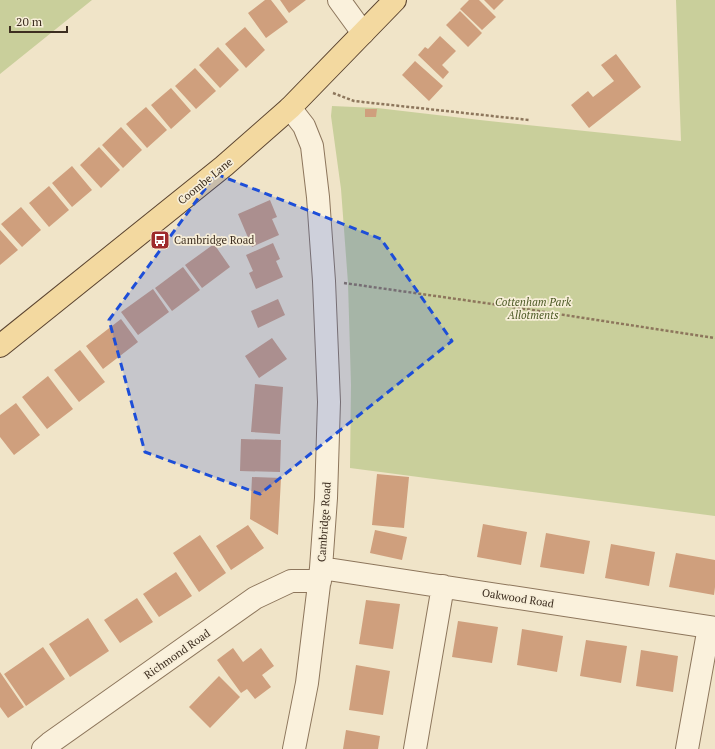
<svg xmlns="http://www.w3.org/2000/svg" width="715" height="749" font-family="'PT Serif',serif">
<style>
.green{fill:#c9cf9b}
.building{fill:#cf9f7d}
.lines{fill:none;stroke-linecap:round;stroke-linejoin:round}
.minor-casing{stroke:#8d765c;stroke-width:24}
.major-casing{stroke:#5b4430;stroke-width:24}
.path{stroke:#8d765c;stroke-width:2.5;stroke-dasharray:3 2;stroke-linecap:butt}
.minor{stroke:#faf1dc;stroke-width:22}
.major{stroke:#f3d9a0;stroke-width:22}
.marked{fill:#1d4ed8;fill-opacity:0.2;stroke:#1d4ed8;stroke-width:3;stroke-dasharray:8 5;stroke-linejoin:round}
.labels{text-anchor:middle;stroke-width:3.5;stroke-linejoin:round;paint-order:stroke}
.street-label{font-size:11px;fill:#3d2e20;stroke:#f7eed8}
.poi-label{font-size:11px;fill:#3d2e20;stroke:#f7eed8;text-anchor:start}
.park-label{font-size:11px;font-style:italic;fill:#4d5a26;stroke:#f7eed8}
</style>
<rect width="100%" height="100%" fill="#f0e4c8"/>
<!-- green -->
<path class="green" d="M0,0h92l-92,74z
M676,0h39v516l-365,-48 1,-83 -3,-102 -7,-94 -10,-73 1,-10 45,2 103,12 201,21z"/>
<!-- building -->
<path class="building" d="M265,0h6l17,22 -22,16 -18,-25z
M280,0h26l-17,13z
M469,0h10l17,17 -14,13 -22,-21z
M484,0h20l-10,10z
M460,11l22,22 -14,14 -22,-22z
M245,27l20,23 -19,18 -21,-24z
M440,36l16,15 -14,14 7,7 -6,7 -25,-24 7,-8 3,2z
M218,47l21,23 -19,18 -21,-23z
M616,54l25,33 -52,41 -18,-23 17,-14 5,6 21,-16 -13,-16z
M415,61l28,25 -14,15 -27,-26z
M195,68l21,23 -20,18 -21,-23z
M171,88l20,23 -20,18 -20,-24z
M146,107l21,23 -20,18 -21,-24z
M365,109h12l-1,8h-11z
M121,127l21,23 -19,18 -21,-23z
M99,147l21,23 -19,18 -21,-23z
M72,166l20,24 -20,17 -20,-24z
M49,186l20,24 -20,17 -20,-24z
M270,200l7,17 -5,2 7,16 -27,12 -14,-33z
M21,207l20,23 -19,17 -21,-23z
M0,230l18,20 -18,15z
M273,243l7,16 -4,2 7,16 -27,12 -7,-16 4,-2 -7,-16z
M214,244l16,23 -28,21 -17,-23z
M183,267l17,23 -28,21 -17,-23z
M153,289l16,23 -31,23 -17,-23z
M278,299l7,16 -27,13 -7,-17z
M121,319l17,23 -35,27 -17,-23z
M272,338l15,21 -28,19 -14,-22z
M80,350l25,32 -26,20 -25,-32z
M48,376l25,33 -26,20 -25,-32z
M255,384l28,3 -3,47 -29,-2z
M16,403l24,32 -26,20 -14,-18v-22z
M241,439l40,1 -1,32 -40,-1z
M377,474l32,3 -5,51 -32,-3z
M252,477l29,1 -3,57 -28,-16z
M483,524l44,8 -6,33 -44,-8z
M248,525l16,23 -33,22 -15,-24z
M375,530l32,7 -5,23 -32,-7z
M546,533l44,8 -6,33 -44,-7z
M200,535l26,38 -27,19 -26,-39z
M611,544l44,8 -6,34 -44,-8z
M676,553l39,7v27l-1,8 -45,-8z
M176,572l16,24 -33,21 -16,-23z
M137,598l16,24 -33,21 -16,-23z
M366,600l34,4 -7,45 -34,-5z
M88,618l21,33 -39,26 -21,-33z
M458,621l40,6 -6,36 -40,-6z
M522,629l41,7 -6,36 -40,-7z
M586,640l41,6 -6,37 -41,-7z
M43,647l22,32 -39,27 -22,-32z
M233,648l10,14 18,-14 13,18 -12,9 9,12 -16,12 -8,-10 -6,4 -24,-33z
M641,650l37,6 -5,36 -37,-6z
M356,665l34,6 -7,44 -34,-5z
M0,672l24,35 -16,11 -8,-11z
M219,676l21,21 -30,31 -21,-21z
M346,730l34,6 -2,13h-35z"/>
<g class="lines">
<defs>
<path id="minor" d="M339,0l24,33
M290,108l14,18 8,20 6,51 6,84 5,121 -3,96 -5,70 -14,115 -13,66
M321,568l394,60
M43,749l7,-6 205,-145 36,-17h29
M415,749l28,-163
M687,749l22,-122"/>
<path id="major" d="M0,346l224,-180 66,-58 105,-108"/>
</defs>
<!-- minor casing -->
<use href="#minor" class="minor-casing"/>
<!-- major casing -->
<use href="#major" class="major-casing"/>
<!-- path -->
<path class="path" d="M333,93l21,8 175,19
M344,283l148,21 223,34"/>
<!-- minor -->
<use href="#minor" class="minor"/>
<!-- major -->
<use href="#major" class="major"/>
</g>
<!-- marked area -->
<path class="marked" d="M216,174l165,65 71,102 -192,153 -115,-42 -36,-132z"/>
<!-- icons -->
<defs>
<symbol id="bus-square" viewBox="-11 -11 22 22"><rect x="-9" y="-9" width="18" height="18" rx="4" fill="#9e2a2b" stroke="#f7eed8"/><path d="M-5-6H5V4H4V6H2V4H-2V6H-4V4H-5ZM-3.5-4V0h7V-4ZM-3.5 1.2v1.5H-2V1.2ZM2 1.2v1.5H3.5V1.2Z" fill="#fff"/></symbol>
</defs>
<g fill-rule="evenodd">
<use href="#bus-square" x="149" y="229" width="22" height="22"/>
</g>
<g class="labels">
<!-- street labels -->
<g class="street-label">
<text transform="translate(205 181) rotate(-39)" y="4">Coombe Lane</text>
<text transform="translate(324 522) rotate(-86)" y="4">Cambridge Road</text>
<text transform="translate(518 598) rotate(9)" y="4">Oakwood Road</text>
<text transform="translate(177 654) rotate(-35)" y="4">Richmond Road</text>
</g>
<!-- poi labels -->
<g class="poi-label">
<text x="174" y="244">Cambridge Road</text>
</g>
<!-- park labels -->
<g class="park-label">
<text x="533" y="306">Cottenham Park<tspan x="533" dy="13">Allotments</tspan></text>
</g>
</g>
<!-- scale -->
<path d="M10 26v6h57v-6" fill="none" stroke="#3d2e20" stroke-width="2"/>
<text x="16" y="26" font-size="12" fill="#3d2e20" stroke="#f7eed8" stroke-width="3" paint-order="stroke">20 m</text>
</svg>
